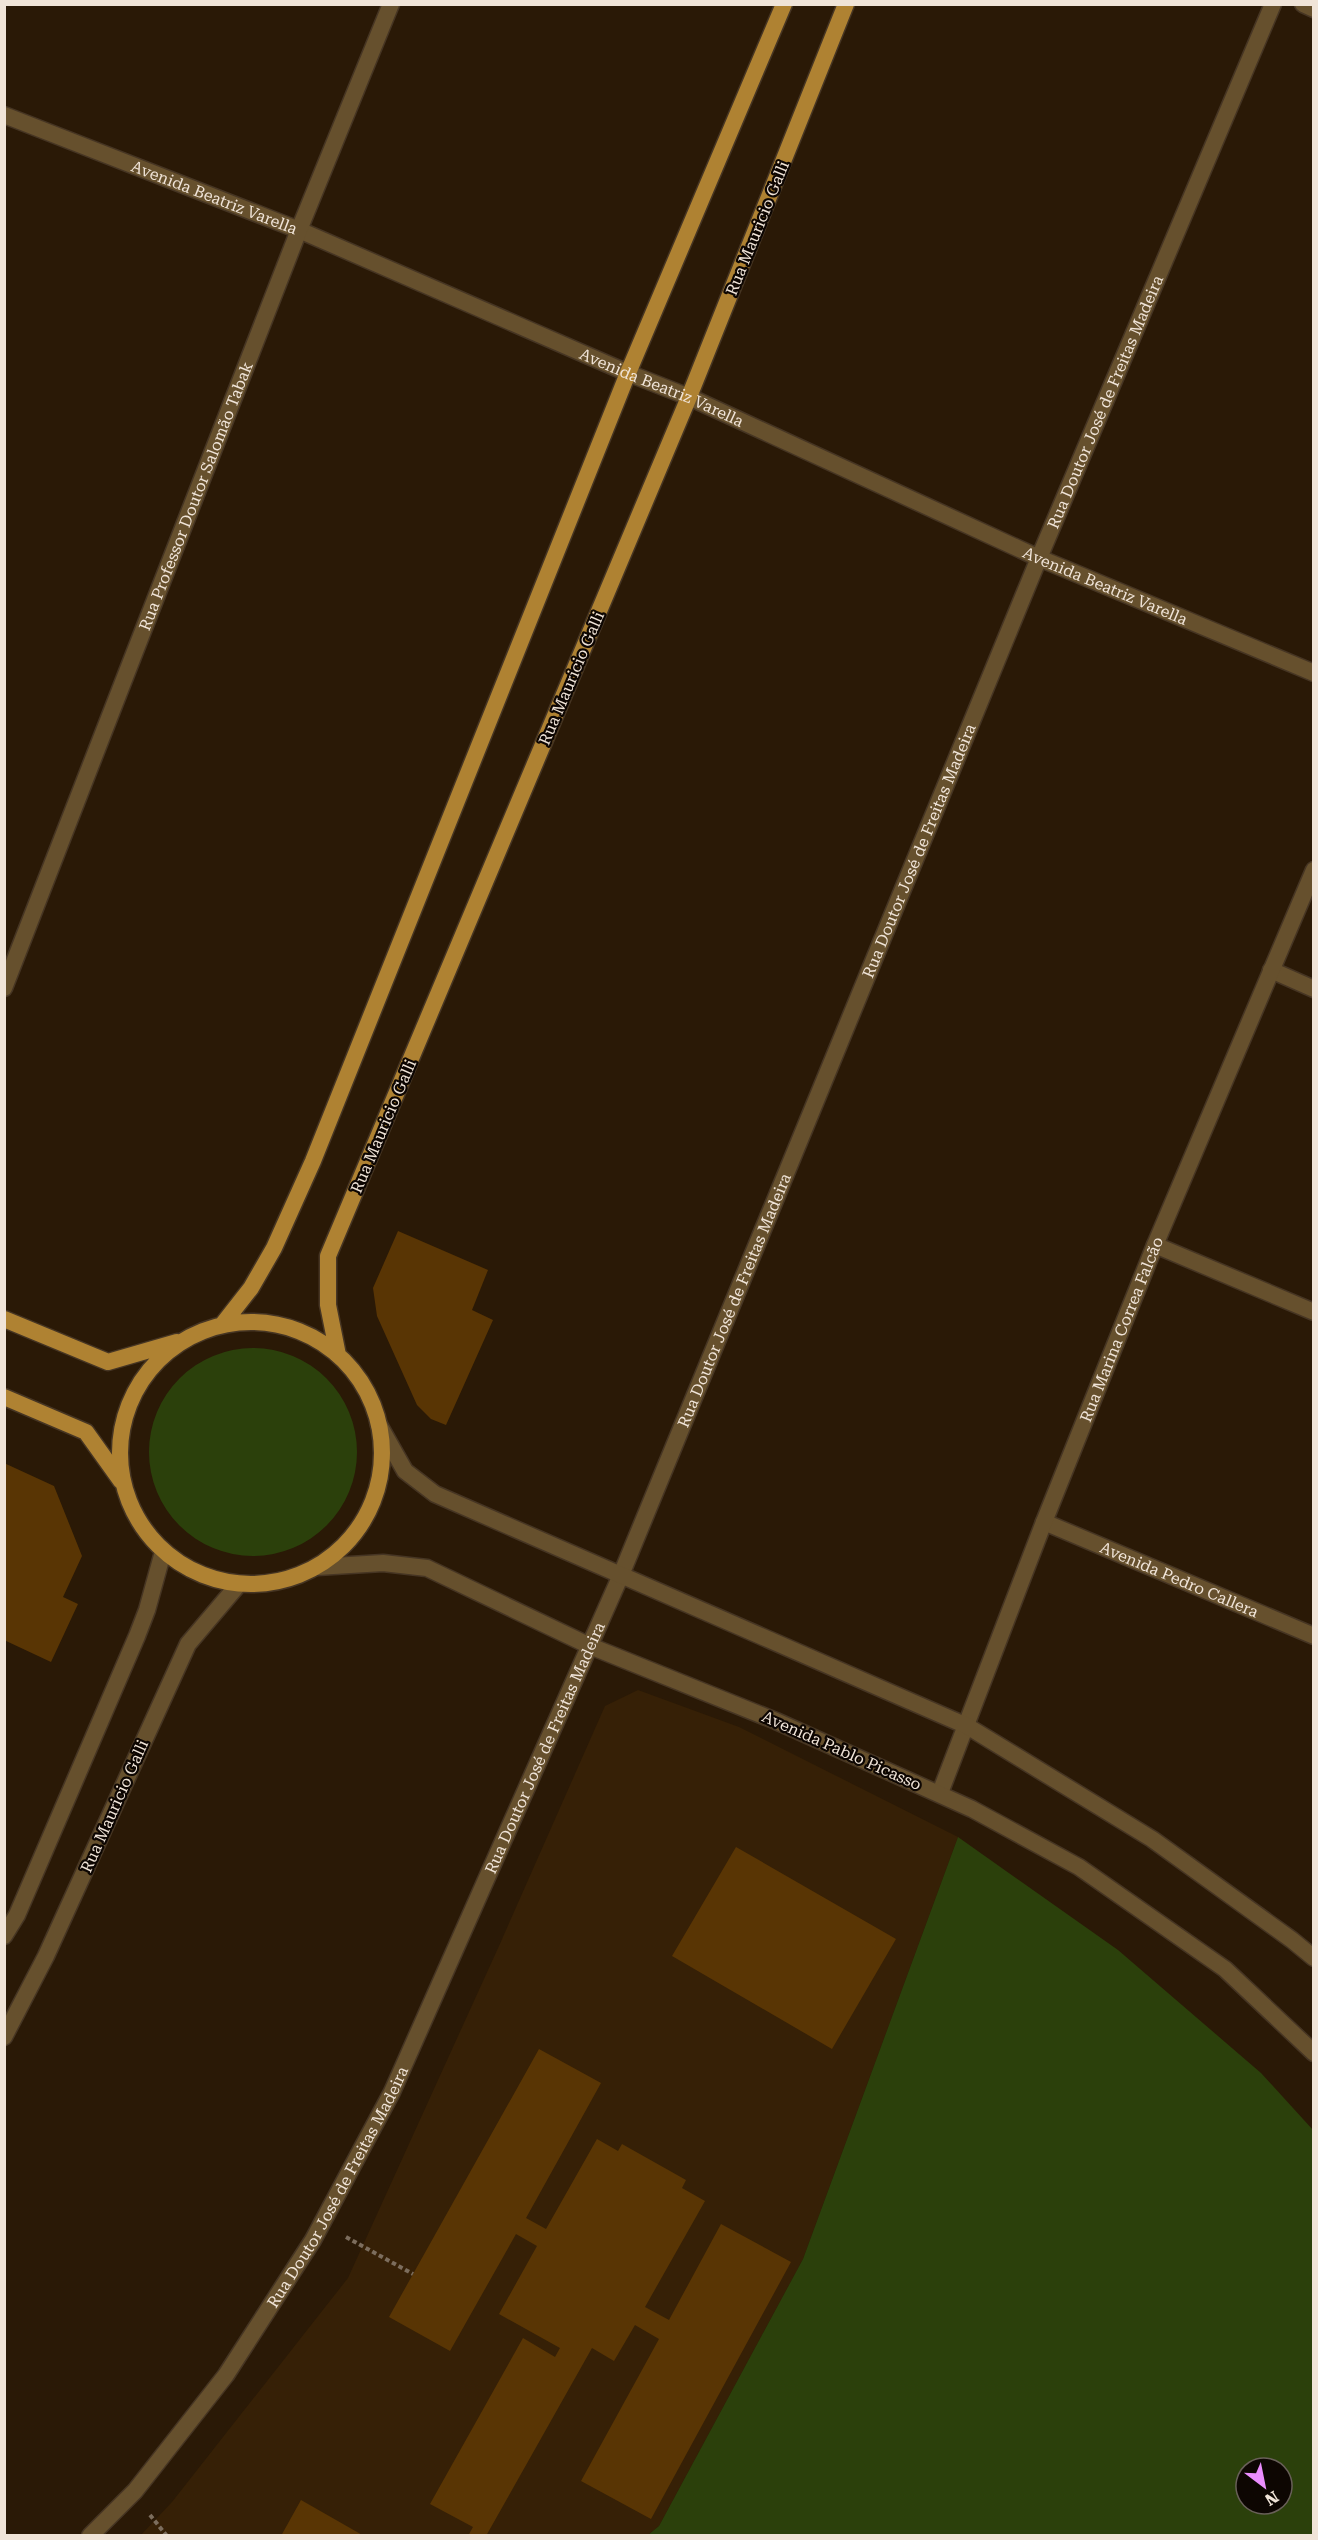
<svg xmlns="http://www.w3.org/2000/svg" width="1318" height="2540" font-family="'Roboto Serif',serif">
<style>
.built{fill:#362006}
.green{fill:#2b400b;fill-rule:evenodd}
.building{fill:#593504}
.lines{fill:none;stroke-linecap:round;stroke-linejoin:round}
.minor-casing{stroke:#463523;stroke-width:19}
.tertiary-casing{stroke:#463523;stroke-width:19}
.primary-casing{stroke:#463523;stroke-width:19}
.path{stroke:#7c6d5d;stroke-width:4;stroke-dasharray:4.5 3;stroke-linecap:butt}
.minor{stroke:#66502d;stroke-width:16}
.tertiary{stroke:#66502d;stroke-width:16}
.primary{stroke:#af8232;stroke-width:16}
.labels{text-anchor:middle;stroke-width:4.5;stroke-linejoin:round;paint-order:stroke}
.street-label{font-size:16px;fill:#f0e4d8;stroke:#0d0602}
</style>
<rect width="100%" height="100%" fill="#2a1906"/>
<!-- built -->
<path class="built" d="M638,1690l101,37 219,110 -155,422 -144,267 -11,9 -508,1 32,-34 176,-224 151,-332 106,-240z"/>
<!-- green -->
<path class="green" d="M149 1452a104 104 0 1 1 208 0a104 104 0 1 1-208 0Z
M958,1837l160,113 143,123 52,57v405h-665l11,-9 144,-267zM1246,2468h36v36h-36z"/>
<!-- building -->
<path class="building" d="M398,1231l90,39 -16,40 21,10 -47,105 -15,-6 -14,-14 -40,-89 -4,-28z
M4,1463l50,23 28,70 -19,41 15,7 -27,58 -47,-22z
M736,1847l160,92 -64,110 -160,-93z
M539,2049l62,34 -75,135 20,11 51,-90 21,12 4,-7 64,36 -4,8 23,13 -60,106 24,13 52,-96 70,38 -140,257 -70,-38 78,-142 -24,-14 -21,36 -22,-13 -106,188h-18l5,-9 -43,-23 93,-166 32,19 5,-9 -61,-34 38,-68 -21,-12 -66,117 -61,-34z
M301,2500l63,36h-83z"/>
<g class="lines">
<defs>
<g id="minor">
<path d="M1303,4l11,5"/>
<path id="s1" d="M4,115l295,115 329,143 61,24 350,161 275,115"/>
<path d="M1271,970l43,19"/>
<path id="s2" d="M4,988l295,-758 92,-226"/>
<path d="M1155,1245l159,67"/>
<path id="s3" d="M1044,1522l270,114"/>
<path id="s4" d="M940,1793l104,-271 111,-277 159,-375"/>
<path id="s5" d="M90,2536l45,-45 91,-116 87,-135 79,-148 229,-517 418,-1017 234,-554"/>
</g>
<path id="tertiary" d="M379,1425l26,46 30,23 532,232 185,113 140,101 22,18
M317,1567l66,-4 44,5 163,78 186,75 196,88 107,58 146,102 89,84
M4,1936l13,-21 120,-279 10,-26 16,-58
M4,2037l42,-81 142,-312 50,-59"/>
<path id="primary" d="M4,1319l104,43 69,-20
M120 1453a131 131 0 1 1 262 0a131 131 0 1 1-262 0Z
M222,1325l29,-37 23,-40 39,-87 315,-788 156,-369
M338,1355l-10,-50v-49l361,-859 157,-393
M4,1397l82,35 35,49"/>
</defs>
<!-- minor casing -->
<use href="#minor" class="minor-casing"/>
<!-- tertiary casing -->
<use href="#tertiary" class="tertiary-casing"/>
<!-- primary casing -->
<use href="#primary" class="primary-casing"/>
<!-- path -->
<path class="path" d="M346,2237l67,37
M150,2515l17,21"/>
<!-- minor -->
<use href="#minor" class="minor"/>
<!-- tertiary -->
<use href="#tertiary" class="tertiary"/>
<!-- primary -->
<use href="#primary" class="primary"/>
</g>
<g class="labels">
<!-- street labels -->
<g class="street-label">
<text dy="6" stroke="none"><textPath href="#s1" startOffset="226">Avenida Beatriz Varella</textPath></text>
<text transform="translate(757 228) rotate(-68)" y="6">Rua Mauricio Galli</text>
<text dy="6" stroke="none"><textPath href="#s1" startOffset="712">Avenida Beatriz Varella</textPath></text>
<text dy="6" stroke="none"><textPath href="#s5" startOffset="2374">Rua Doutor José de Freitas Madeira</textPath></text>
<text dy="6" stroke="none"><textPath href="#s2" startOffset="528">Rua Professor Doutor Salomão Tabak</textPath></text>
<text dy="6" stroke="none"><textPath href="#s1" startOffset="1198">Avenida Beatriz Varella</textPath></text>
<text transform="translate(571 678) rotate(-67)" y="6">Rua Mauricio Galli</text>
<text dy="6" stroke="none"><textPath href="#s5" startOffset="1888">Rua Doutor José de Freitas Madeira</textPath></text>
<text transform="translate(383 1126) rotate(-67)" y="6">Rua Mauricio Galli</text>
<text dy="6" stroke="none"><textPath href="#s5" startOffset="1402">Rua Doutor José de Freitas Madeira</textPath></text>
<text dy="6" stroke="none"><textPath href="#s4" startOffset="498">Rua Marina Correa Falcão</textPath></text>
<text dy="6" stroke="none"><textPath href="#s3" startOffset="147">Avenida Pedro Callera</textPath></text>
<text dy="6" stroke="none"><textPath href="#s5" startOffset="916">Rua Doutor José de Freitas Madeira</textPath></text>
<text transform="translate(842 1750) rotate(24)" y="6">Avenida Pablo Picasso</text>
<text transform="translate(114 1806) rotate(-66)" y="6">Rua Mauricio Galli</text>
<text dy="6" stroke="none"><textPath href="#s5" startOffset="430">Rua Doutor José de Freitas Madeira</textPath></text>
</g>
</g>
<!-- border -->
<rect width="1318" height="2540" fill="none" stroke="#f0e4d8" stroke-width="12"/>
<!-- north arrow -->
<g transform="translate(1264 2486) rotate(148)"><circle r="28" fill="#0d0602" stroke="#685f58" stroke-width="1.5"/>
<path d="M0-4.5L10 22L0 15L-10 22Z" fill="#ea8dfd"/>
<text y="-9" font-size="16" font-weight="bold" text-anchor="middle" fill="#f0e4d8">N</text>
</g>
</svg>
